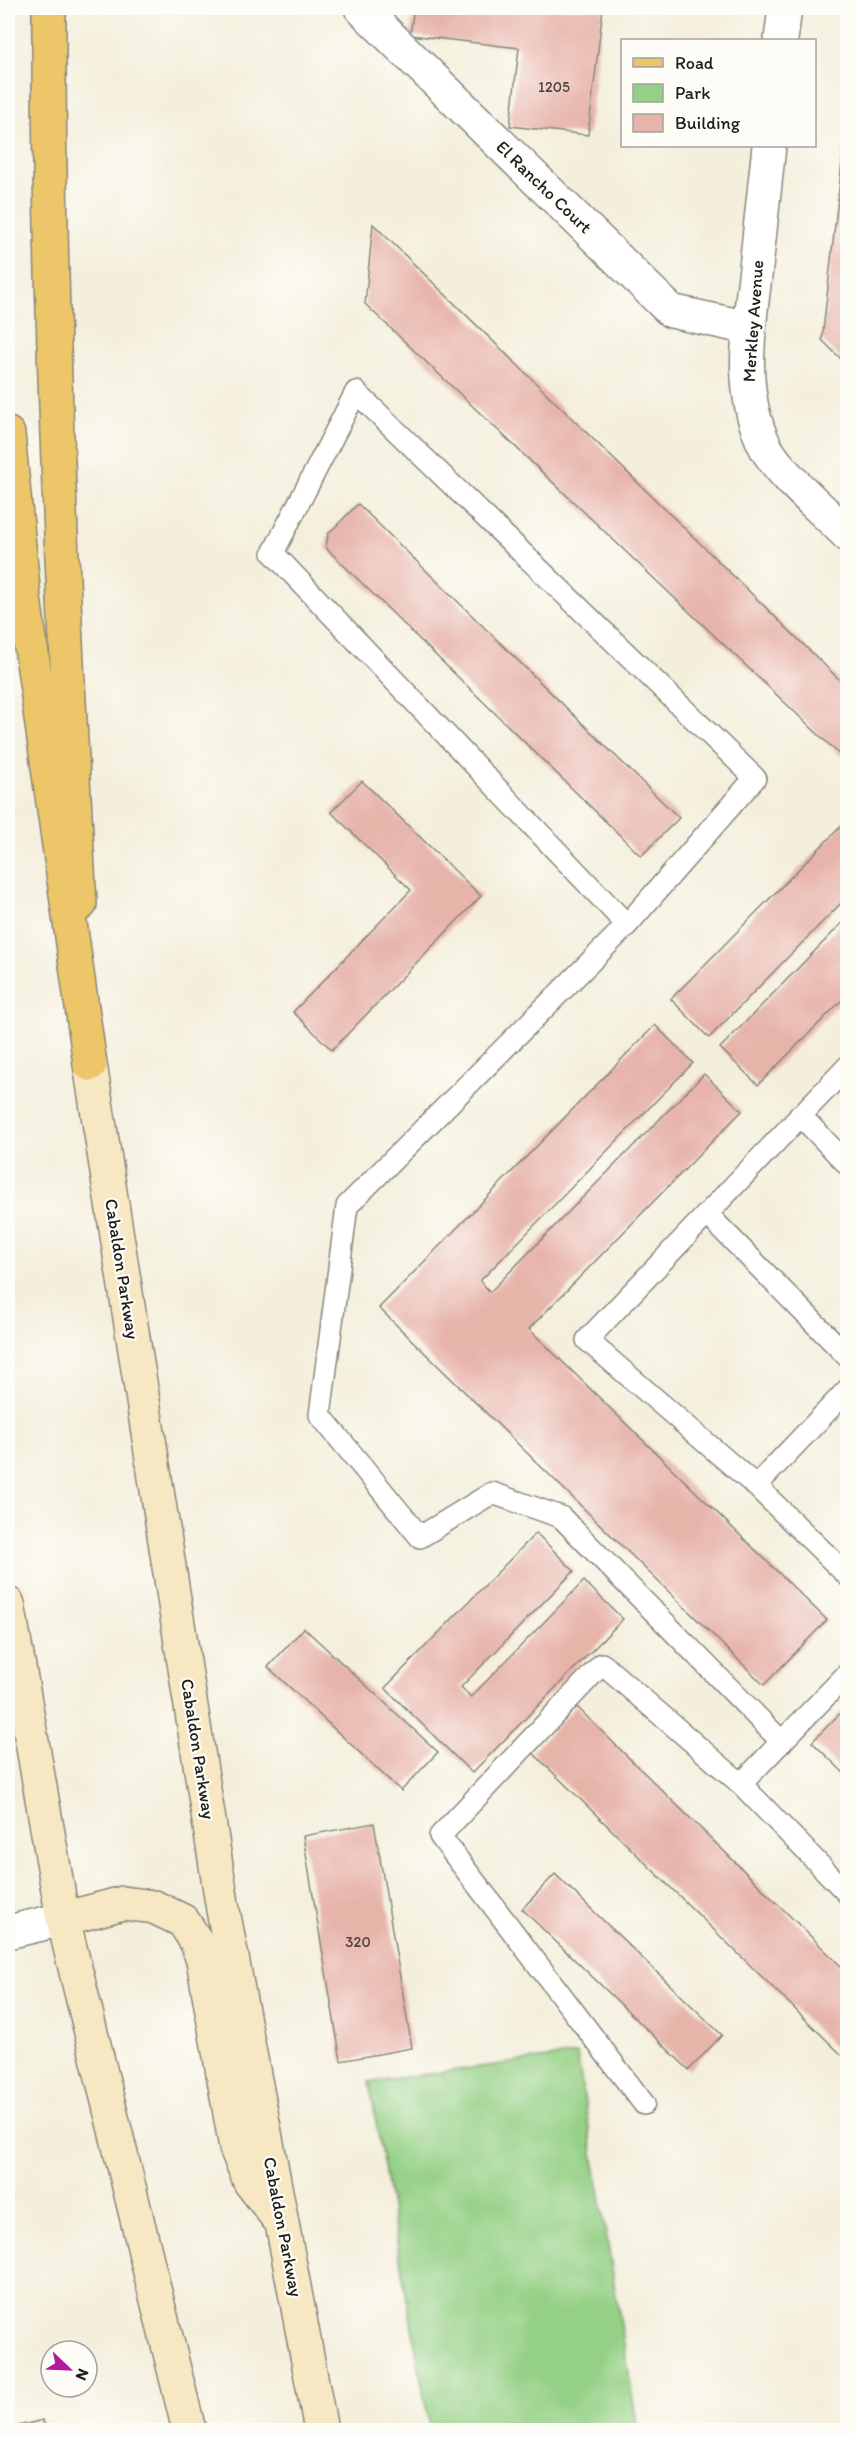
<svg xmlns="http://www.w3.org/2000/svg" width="855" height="2438" font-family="Itim,sans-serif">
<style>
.green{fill:#94d085;stroke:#587650;stroke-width:1.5}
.building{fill:#e7b4aa}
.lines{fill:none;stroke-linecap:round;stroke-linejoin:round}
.lane-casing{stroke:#88867c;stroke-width:24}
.street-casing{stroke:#88867c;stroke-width:36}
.secondary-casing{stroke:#88867c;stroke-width:36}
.primary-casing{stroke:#88867c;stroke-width:36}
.highway-casing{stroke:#88867c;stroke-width:36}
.lane{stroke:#fff;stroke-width:21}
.street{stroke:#fff;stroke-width:33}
.secondary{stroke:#f7e8c3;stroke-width:33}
.primary{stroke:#ecc669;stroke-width:33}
.highway{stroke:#ecc669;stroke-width:33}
.labels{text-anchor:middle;stroke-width:4.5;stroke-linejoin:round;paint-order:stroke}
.number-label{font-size:15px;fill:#4f4240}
.street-label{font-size:18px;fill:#1c1c1c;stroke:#fdfcf7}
</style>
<rect width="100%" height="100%" fill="#fdfcf7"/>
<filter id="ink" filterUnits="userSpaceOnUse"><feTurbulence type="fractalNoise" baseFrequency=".0167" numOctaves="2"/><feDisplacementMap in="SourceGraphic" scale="12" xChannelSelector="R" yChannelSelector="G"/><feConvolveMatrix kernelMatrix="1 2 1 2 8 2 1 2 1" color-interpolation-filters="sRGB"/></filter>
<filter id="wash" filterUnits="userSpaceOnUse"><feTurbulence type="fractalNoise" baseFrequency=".008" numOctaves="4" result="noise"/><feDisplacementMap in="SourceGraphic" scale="24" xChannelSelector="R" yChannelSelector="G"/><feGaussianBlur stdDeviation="1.35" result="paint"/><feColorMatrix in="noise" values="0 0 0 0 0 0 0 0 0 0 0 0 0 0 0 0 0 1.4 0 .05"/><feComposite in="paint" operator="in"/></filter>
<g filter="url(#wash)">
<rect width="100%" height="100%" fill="#f4efdc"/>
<!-- green -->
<path class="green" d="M577,2054l61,376h-208l-61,-348z"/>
<g id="blocks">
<!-- building -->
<path class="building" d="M414,8h189l-15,127 -78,-9 9,-78 -109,-13z
M846,127h2v239l-26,-26z
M373,224l475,464v61l-7,7 -476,-452z
M358,504l321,314 -38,38 -315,-308 2,-14z
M362,781l119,115 -149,154 -39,-38 118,-122 -80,-78z
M848,819v77l-139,142 -38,-39z
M848,917v77l-90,91 -38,-37z
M655,1025l38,38 -213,218 10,11 214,-218 38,37 -213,218 298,291 -63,65 -385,-377z
M536,1533l38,38 -113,116 10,10 113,-116 39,38 -151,154 -87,-85z
M304,1628l134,124 -37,39 -133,-124z
M848,1705v72l-36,-35z
M576,1706l272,267v88l-316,-309z
M374,1823l38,225 -71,13 -38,-225z
M555,1874l167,161 -33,35 -167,-161z
M43,2420l2,10h-34l-1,-2z"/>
</g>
</g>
<g filter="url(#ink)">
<use href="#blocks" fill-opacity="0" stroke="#88867c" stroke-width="1.5"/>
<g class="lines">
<defs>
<path id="lane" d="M356,392l399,386 -128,147 -354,-372z
M627,925l-280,281 -27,209 100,122 72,-44 69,24 221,225
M800,1115l48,50
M707,1214l141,143
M848,1389l-92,97 92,90
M756,1486l-169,-146 261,-274
M848,1673l-107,111 107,110
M644,2104l-204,-268 162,-172 139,120"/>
<path id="street" d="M361,8l310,303 78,17
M781,40l4,-32
M769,146c-4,40 -9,81 -13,122 -7,60 -19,124 10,180 14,26 59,64 82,87
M8,1932l55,-13"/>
<path id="secondary" d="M90,1064l133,846 98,520
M8,1604l55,315 126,511
M63,1919l60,-16 31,4 29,14 13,20 7,19 33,188 14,34 27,35"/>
<path id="primary" d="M49,8c-1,298 14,597 31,896"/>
<path id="highway" d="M8,434l16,164 66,466"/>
</defs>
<!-- lane casing -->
<use href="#lane" class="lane-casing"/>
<!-- street casing -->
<use href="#street" class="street-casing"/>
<!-- secondary casing -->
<use href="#secondary" class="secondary-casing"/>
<!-- primary casing -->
<use href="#primary" class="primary-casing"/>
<!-- highway casing -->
<use href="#highway" class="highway-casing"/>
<!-- lane -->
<use href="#lane" class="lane"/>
<!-- street -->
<use href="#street" class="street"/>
<!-- secondary -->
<use href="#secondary" class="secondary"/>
<!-- primary -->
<use href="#primary" class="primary"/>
<!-- highway -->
<use href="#highway" class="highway"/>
</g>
</g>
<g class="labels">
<!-- number labels -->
<g class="number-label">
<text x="554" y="92">1205</text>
<text x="358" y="1947">320</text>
</g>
<!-- street labels -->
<g class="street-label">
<text transform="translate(544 187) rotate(44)" y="6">El Rancho Court</text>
<text transform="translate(753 321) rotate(-86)" y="6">Merkley Avenue</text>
<text transform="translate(122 1269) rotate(81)" y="6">Cabaldon Parkway</text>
<text transform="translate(198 1749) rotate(81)" y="6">Cabaldon Parkway</text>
<text transform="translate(283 2227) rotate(79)" y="6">Cabaldon Parkway</text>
</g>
</g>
<!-- margin -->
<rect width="855" height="2438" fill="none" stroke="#fdfcf7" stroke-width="30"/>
<!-- legend -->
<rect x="621" y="39" width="195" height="108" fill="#fdfcf7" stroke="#a3a29f" stroke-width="1.5"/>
<rect x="633" y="58" width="30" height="9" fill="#ecc669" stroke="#a3a29f" stroke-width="1.5"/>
<text x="675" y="69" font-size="18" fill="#1c1c1c">Road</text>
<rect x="633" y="84" width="30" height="18" fill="#94d085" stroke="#a3a29f" stroke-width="1.5"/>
<text x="675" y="99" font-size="18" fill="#1c1c1c">Park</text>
<rect x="633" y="114" width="30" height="18" fill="#e7b4aa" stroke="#a3a29f" stroke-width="1.5"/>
<text x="675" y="129" font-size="18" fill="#1c1c1c">Building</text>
<!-- north arrow -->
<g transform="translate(69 2369) rotate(113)"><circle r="28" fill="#fdfcf7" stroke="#a3a29f" stroke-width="1.5"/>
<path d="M0-4.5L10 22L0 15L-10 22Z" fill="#b5179e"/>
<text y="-9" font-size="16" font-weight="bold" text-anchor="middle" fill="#1c1c1c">N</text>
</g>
</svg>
